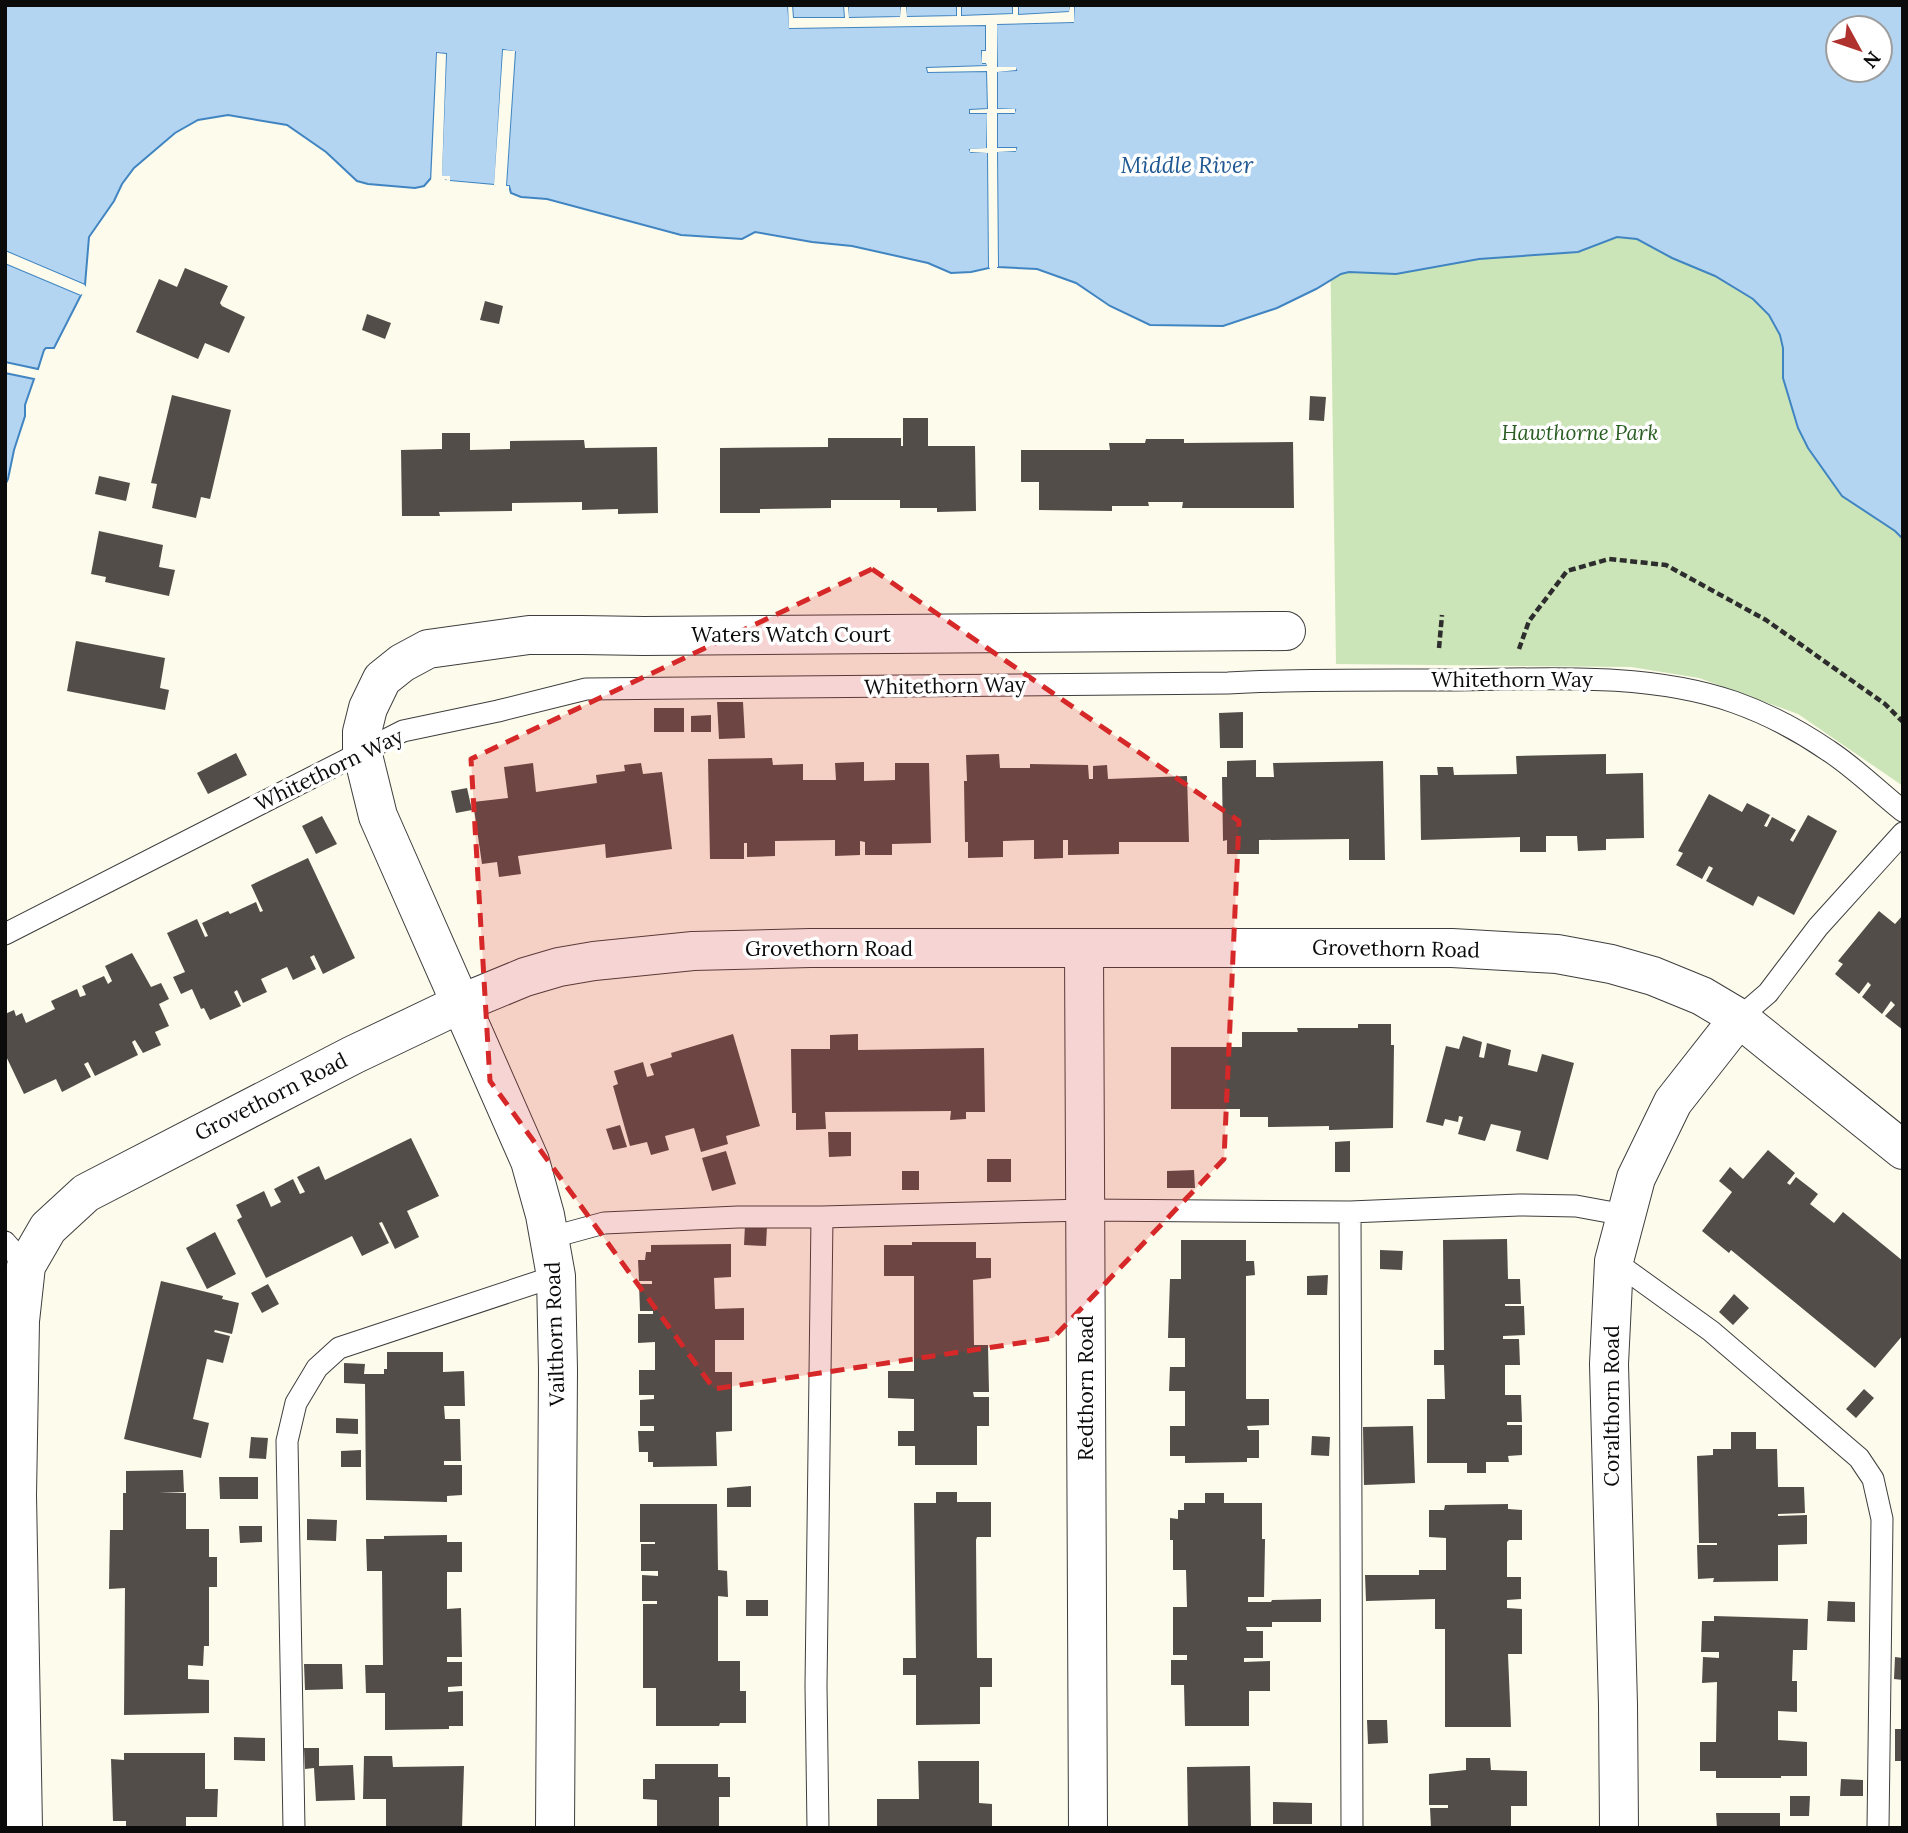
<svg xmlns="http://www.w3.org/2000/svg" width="1908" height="1833" font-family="Lora,serif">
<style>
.green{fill:#cce5b8}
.water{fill:#b4d5f1;stroke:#4085c2;stroke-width:2;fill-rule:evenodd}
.pier{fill:#fdfbeb}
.building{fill:#534d49}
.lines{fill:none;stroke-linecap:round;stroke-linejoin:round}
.service-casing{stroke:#3e3e3e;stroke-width:23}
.minor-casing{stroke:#3e3e3e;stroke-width:40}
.path{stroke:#2d2d2d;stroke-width:4.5;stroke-dasharray:7 3.5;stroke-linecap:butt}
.service{stroke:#fff;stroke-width:21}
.minor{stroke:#fff;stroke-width:38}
.marked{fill:#d62828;fill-opacity:0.2;stroke:#d62828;stroke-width:5;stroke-dasharray:14 9;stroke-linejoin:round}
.labels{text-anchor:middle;stroke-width:7;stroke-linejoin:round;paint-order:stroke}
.park-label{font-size:21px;font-style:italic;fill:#295d21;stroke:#fff}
.street-label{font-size:21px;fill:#0b0b0b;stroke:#fff}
.water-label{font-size:23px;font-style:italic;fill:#1f5892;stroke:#fff}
</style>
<rect width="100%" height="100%" fill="#fdfbeb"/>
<!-- green -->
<path class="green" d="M1624,189l279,223v374l-105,-72 -99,-36 -68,-11 -295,-3 -6,-429z"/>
<!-- water -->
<path class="water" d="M5,5h783l2,23 196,-3v26h-4l1,12h4v3l-60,2 1,4 59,-1 1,38 -18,1v3h18l-1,36 -17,1 1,2h17l1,116 -18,4 -20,1 -23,-10 -76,-17 -40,-4 -57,-10 -13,7 -61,-4 -134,-36 -26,-2 -10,-4 -2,-7h-3l9,-134 -12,-2 -8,135 -45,-4 -9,-5 5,-122 -9,-1 -6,125 -7,8 -9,2 -47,-4 -11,-3 -31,-29 -39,-27 -59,-10 -30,5 -23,13 -41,35 -12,16 -8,17 -25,36 -4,48 -80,-34z
M792,5h52l1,13h-52z
M848,5h53v12l-53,1z
M906,5h51v11l-51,1z
M961,5h52v9l-52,2z
M1018,5h52v7l-52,3z
M1074,5h829v534l-8,-8 -53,-35 -34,-48 -10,-20 -15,-50v-30l-3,-13 -11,-20 -16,-16 -38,-23 -43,-18 -35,-19 -20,-2 -39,15 -99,7 -83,15 -47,-2 -8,2 -25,15 -39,19 -54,18 -73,-1 -40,-19 -34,-23 -39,-14 -39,-2 -1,-116h18l1,-3h-19v-35h17l1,-3 -18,-1v-38l19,-1 -1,-2h-18l-1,-44 77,-2zM1838,28h42v42h-42z
M5,263l76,32 -27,53h-8l-2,2 -6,19 -33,-7z
M5,373l29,6 -9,26v11l-11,34 -6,29 -3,6z"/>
<!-- pier -->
<path class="pier" d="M788,5h4l1,13h52l-1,-13h4l1,13 51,-1 1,-12h5l1,12 50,-1v-11h4v11l52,-2v-9h5v10l51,-3 1,-7h4v17l-77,2v43h19v3l-19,2v37h18v4h-18v35h19v3l-19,1 1,115h-3l-2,-244 3,-2 74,-2v-4l-52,3 -226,3v3l197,-1 1,28 -5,4 1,4 4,2 1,5 1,201 -3,1 -1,-115 -18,-1v-3l17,-1v-35h-17v-3l18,-1 -1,-38 -59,1 -1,-4 60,-2 -1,-3h-4v-12h4v-26l-197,3z
M503,50l12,1 -9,135h3v10l-2,-6 -3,-1 -2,-3 10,-132h-6l-8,131 -3,3 -46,-4 -3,-5h-6l-2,-2 4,-120h-2l-5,122 -4,5 6,-131 9,1 -4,122h8v5l44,4z
M5,251l80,34 -1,3 -79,-34z
M5,259l77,33 -1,3 -76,-32z"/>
<!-- building -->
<path class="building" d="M185,268l43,18 -8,17 2,3 23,11 -16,36 -24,-10 -7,16 -62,-27 23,-53 18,8z
M485,301l18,5 -4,18 -19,-4z
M367,314l24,9 -6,16 -23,-9z
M172,395l59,15 -21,89 -9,-2 -5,21 -44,-10 5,-24 -6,-1z
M1310,396l16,1 -2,24 -15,-1z
M903,418h25v28h47l1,65 -39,1v-4h-37v-8h-69v8l-71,1v4h-40v-65l108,-1v-9h73v8h2z
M442,433h28v17l40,-1v-8l74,-1 1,8 72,-1 1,66 -40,1v-5l-36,1v-8l-70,1v8l-73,1 1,4h-38l-1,-66 41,-1z
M1146,439h38v4l109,-1 1,66h-112l1,-6h-35l1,4h-37v5l-73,-1v-28h-18v-32h89l-1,-7h36z
M99,476l31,7 -4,18 -31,-7z
M99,531l64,14 -4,22 16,3 -6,26 -64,-14 1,-5 -15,-3z
M76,641l89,17 -5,30 9,2 -4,20 -98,-19z
M717,702h26l2,36 -26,1z
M654,708h30v24h-30z
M1243,712v36h-23l-1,-35z
M711,715v17h-20v-16z
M236,753l11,22 -39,19 -11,-21z
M999,754l1,14h30v-4l58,1 1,14h4v-13l14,-1 1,14 79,-3 2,66h-70v12l-51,1v-15h-5v18l-29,1v-19l-31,1v16l-35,1v-16h-3l-1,-61h3l-1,-26z
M1606,754v20l37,-1 1,65 -38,1v11l-28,1 -1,-15h-31v16h-26v-15l-99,3 -1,-65h18l-1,-8h16l1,8 63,-1 -1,-18z
M772,758l1,7 30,-1v16h33l-1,-17 29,-1v19l31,-1v-17h34l2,80 -39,1v11h-27v-13l-5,-1v14l-25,1v-16l-60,1v15l-28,1v-14h-3v16h-34l-2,-100z
M1256,760v17h18l-1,-14 110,-2 2,99h-36v-21l-90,1v14h-32v-14l-4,1 -1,-64h5v-16z
M533,763l3,29 61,-9 -1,-8 29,-4 -1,-6 17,-2 2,11 19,-2 10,77 -66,9 -1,-14 -87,12 3,18 -22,3 -2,-15 -15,2 -9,-62 35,-4 -4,-31z
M467,788l5,22 -16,3 -5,-22z
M1709,794l33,18 5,-9 23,12 -6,11 3,1 5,-10 24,13 -6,10 3,2 15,-27 29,16 -43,84 -36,-19 -5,10 -47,-25 7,-13 -4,-2 -7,13 -26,-14 7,-12 -5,-2z
M322,816l15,28 -21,10 -14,-28z
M308,858l47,100 -32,16 -9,-19 -4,2 6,12 -23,11 -6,-13 -26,12 6,13 -24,11 -6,-13 -3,2 7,14 -31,14 -6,-12 -3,1 -9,-20 -11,5 -8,-17 12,-5 -18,-39 30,-14 8,18 3,-1 -6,-13 26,-12 2,3 26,-12 4,10 3,-1 -12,-26z
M1879,911l16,13 8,-9v115l-18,-14 10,-11 -4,-4 -9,13 -20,-17 9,-12 -3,-3 -9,12 -24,-20 8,-10 -5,-3z
M132,953l19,34 10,-4 8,16 -10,5 10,22 -14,6 6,13 -18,8 -8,-13 -3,2 6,13 -43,21 -7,-14 -4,2 7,13 -29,15 -6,-13 -32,15 -19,-40v-40l9,-4 2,6 6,-3 4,10 29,-14 -4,-8 26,-12 3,8 6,-2 -4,-9 22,-10 4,8 4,-3 -7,-15z
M1358,1024h33v21h3l-1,83 -64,2v-4l-61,1v-10h-28v-8h-69v-62h71v-15h56l-1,-4h61z
M733,1034l27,92 -34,10 2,8 -27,8 -7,-24 -29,8 4,14 -18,5 -4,-13 -17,4 -17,-60 5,-2 -4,-13 29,-9 4,15 7,-2 -4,-11 22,-7 -1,-4z
M858,1034v16l126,-2 1,64h-19v7l-16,1 1,-9 -126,1 1,17 -30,1v-17h-4l-1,-64h39v-14z
M1463,1036l19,6 -3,15 5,1 3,-15 24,7 -3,15 29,7 5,-18 32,9 -26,97 -32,-9 5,-20 -30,-7 -6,17 -27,-7 5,-17 -4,-1 -1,6 -13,-3 -2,7 -17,-4 20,-76 13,3z
M620,1125l7,22 -14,3 -7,-21z
M828,1132h23v24l-22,1z
M411,1138l28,58 -32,15 12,26 -24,12 -13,-27 -3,1 10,20 -27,13 -10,-20 -86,42 -29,-58 5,-3 -6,-12 28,-14 7,16 10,-5 -7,-13 19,-10 7,15 5,-2 -8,-15 22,-11 6,14z
M1350,1141v31h-15v-30z
M1768,1150l27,23 -8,10 3,2 6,-8 22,17 -8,10 24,19 9,-11 60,49 -2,17 2,2v55l-28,33 -144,-118 -2,3 -27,-22 30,-39 -13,-11 11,-14 13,12z
M726,1151l10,33 -24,7 -10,-33z
M987,1159h24v23h-24z
M1194,1170l1,18h-28v-17z
M902,1171h17v19h-17z
M745,1225l22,1 -1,20 -22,-1z
M215,1232l21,42 -29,15 -21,-41z
M1507,1239l1,40h12l1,25h-16v2h19l1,29 -22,1v3h16l1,26h-15v30h16l1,27h-15v3h15v30l-14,1 1,6h-23v11h-19v-10h-40v-64h18l-1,-34h-10v-15h10l-1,-110z
M1181,1240h65v21h8l1,14 -9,1v123h23v26l-22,1 1,4h11v28h-12v4l-62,1v-7h-15v-30h15v-35h-16l1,-24h15v-29h-17l2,-59h11z
M912,1242h64v16h15v20l-18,2 1,65h14l1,47h-16l1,5h15v29h-12v39h-62v-19h-17v-15h16v-32l-26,-1v-27h26v-95h-30v-31h28z
M731,1244v33l-17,1 1,31 29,-1v32h-29v32h17v59l-16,1 1,34 -64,1v-5h-5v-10h-9l-1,-21h16v-5h-14v-26l14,-1v-4h-15v-25h16v-28l-17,1v-29h15v-3h-13l-1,-27h13v-3h-13l-1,-21h7l1,-8h5v-7z
M1380,1250l23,1 -1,19 -22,-1z
M1328,1275l-1,20h-20v-19z
M161,1281l62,15 -1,3 17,4 -7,31 -17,-4 -1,2 16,4 -7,27 -16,-4 -14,60 16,4 -8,35 -77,-19z
M268,1284l11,20 -17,9 -11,-20z
M1734,1294l15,14 -16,17 -14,-13z
M387,1352h56v20l21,-1 1,35h-21l1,13h15l1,42h-17v4h18v30l-15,1v6l-81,-2 -1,-116 -21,-1v-20l21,1 -1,10h20v-5h3z
M1864,1389l10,9 -18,20 -10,-9z
M336,1418l22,1v15l-22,-1z
M1413,1426l2,57 -51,2 -1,-58z
M1731,1432h25v17h21l1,38h26l1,26 -27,1v2l29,-1v29l-29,1v36l-65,1 1,-4 -16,1 -1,-34h20v-2h-18l-2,-87 16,-1v-6h18z
M1312,1436l18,1 -1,19 -18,-1z
M251,1437l17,1 -2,21 -17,-1z
M361,1450v17h-20v-16z
M183,1470l1,22 -25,1h27v36h23v28h8v30h-8v59h-5l-1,20 -15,-1v14l21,1v33l-85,2 1,-127 -16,1 1,-59h13v-37h3v-22z
M219,1477h39v22h-38z
M751,1486v21h-24v-19z
M936,1492h21v10h34v35h-14l-1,3 1,118h15v29h-12v37l-64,1v-50h-13v-17h13l-2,-155h22z
M1205,1493h19v10h38v36h3v3l-1,55h-16v5h23l1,-2 49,-1v23h-49v5h-26l1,4h16v27h-19v4l26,-1v30h-21v35h-64l-1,-41h-13v-25h16v-5h-14v-48h14l-1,-37h-13v-30h-3v-22l8,1v-9h6v-7h21z
M640,1504h77l1,66 9,1 1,26 -10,-1v65h22v30h6v32h-26l-1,3h-63v-38h-13v-84h14v-3h-15v-26l16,1v-5h-17v-27h14v-2h-15z
M1508,1504v5l14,1v30h-13l-2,2v35h14v22l-14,1v8l15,1v45h-14l3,73h-66v-98h-10v-30l-69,2 -1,-26h54v-5h27v-32l-17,-1v-27h15l1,-5z
M307,1519l30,1 -1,21 -29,-1z
M239,1526h23v16l-22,1z
M447,1535v7h15v30h-15v37l14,-1 1,49h-15v5h15v24l-14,1v5l15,-1v35h-14v3l-64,1v-37h-19l-1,-28h18l-1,-94h-15l-1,-32h18v-3z
M746,1600h22v16h-22z
M1828,1601l27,1v20l-28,-1z
M1714,1616l94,3 -1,31h-14l-1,31h5v31l-19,-1v29l29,2v34h-26v2h-65v-7h-16v-29h16l1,-60 -15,1 1,-26 16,1v-6h-18l1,-31h12z
M1895,1657l8,1v22l-9,-1z
M304,1664h38l1,25 -38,1z
M1367,1720h20l1,23 -20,1z
M1895,1729h8v32h-8z
M234,1737l31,1v23l-31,-1z
M304,1748h15v18l34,-1 2,35 -39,1 -2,-33 -9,1z
M124,1753h81v36h13l-1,28h-31v11h-60v-7h-13l-2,-62 13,1z
M364,1756h28l1,11 71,-1 -2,62h-76v-29h-23z
M1466,1758h24l1,12 36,1v35h-16v22h-80l-1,-20h18v-3h-19v-31l37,-4z
M918,1761h61v42l13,1v23l-115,-1v-27h42z
M655,1764h63v13h12v20h-11v31h-62v-28l-14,-1v-20h12z
M1250,1766l1,62h-63l-1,-61z
M1841,1779l22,1v16h-23z
M1790,1796h20l-1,20h-19z
M1273,1802l39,1v21h-39z
M1716,1813h64v15h-63z"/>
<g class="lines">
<defs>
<path id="service" d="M5,934l398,-203 95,-20 88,-22 642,-6c76,-4 152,-3 228,-3 90,-1 192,-8 278,22 34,12 66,29 95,49 26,17 49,40 74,60
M1739,1018l29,-25 50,-66 85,-94
M1350,1212l2,616
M549,1238l55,-15 134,-6h84l264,-7 264,2 169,-7 57,1 49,9
M5,1242l21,24
M1614,1261l97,70 148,127 14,21 9,40 -4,309
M294,1828l-7,-387 9,-38 21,-35 22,-20 217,-72
M818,1828l-2,-142 6,-469"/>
<path id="minor" d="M1084,949l4,879
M23,1828l-6,-333 3,-174 6,-55 22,-38 38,-35 267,-138 109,-52 63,-26 34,-10 35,-6 99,-10 117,-3h642l105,6 54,10 42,12 49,20 37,22 164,132
M555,1828l3,-458 -2,-94 -11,-61 -15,-54 -152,-345 -16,-65v-19l6,-24 14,-29 20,-16 26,-14 101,-14h53l62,1 642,-5
M1619,1828l-1,-123 -9,-341 5,-103 22,-83 37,-76 66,-84"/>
</defs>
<!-- service casing -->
<use href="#service" class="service-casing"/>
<!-- minor casing -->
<use href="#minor" class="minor-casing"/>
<!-- path -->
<path class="path" d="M1439,648l3,-33
M1519,649l10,-28 38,-50 42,-12 57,6 100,55 119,84 18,18"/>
<!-- service -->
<use href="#service" class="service"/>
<!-- minor -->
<use href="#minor" class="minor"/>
</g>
<!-- marked area -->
<path class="marked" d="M872,569l367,252 -15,338 -171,179 -339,51 -224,-308 -19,-322z"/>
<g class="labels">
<!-- park labels -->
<g class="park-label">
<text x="1580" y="440">Hawthorne Park</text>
</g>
<!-- street labels -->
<g class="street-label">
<text x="791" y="642">Waters Watch Court</text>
<text x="1512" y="687">Whitethorn Way</text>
<text transform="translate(945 686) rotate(-1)" y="7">Whitethorn Way</text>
<text transform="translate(329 770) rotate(-26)" y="7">Whitethorn Way</text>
<text x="829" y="956">Grovethorn Road</text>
<text transform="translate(1396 949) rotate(1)" y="7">Grovethorn Road</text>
<text transform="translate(271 1097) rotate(-27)" y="7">Grovethorn Road</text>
<text transform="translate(555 1334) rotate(-92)" y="7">Vailthorn Road</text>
<text transform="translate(1086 1388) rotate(-90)" y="7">Redthorn Road</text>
<text transform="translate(1612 1406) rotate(-90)" y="7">Coralthorn Road</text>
</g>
<!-- water labels -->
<g class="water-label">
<text x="1187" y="173">Middle River</text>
</g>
</g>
<!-- border -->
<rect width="1908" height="1833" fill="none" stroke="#0b0b0b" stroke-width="14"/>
<!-- north arrow -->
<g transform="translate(1859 49) rotate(130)"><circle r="33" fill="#ffffff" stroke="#9d9d9d" stroke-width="2"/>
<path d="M0-5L12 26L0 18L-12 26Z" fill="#b0322f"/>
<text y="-10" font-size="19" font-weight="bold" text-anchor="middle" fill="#0b0b0b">N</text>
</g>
</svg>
